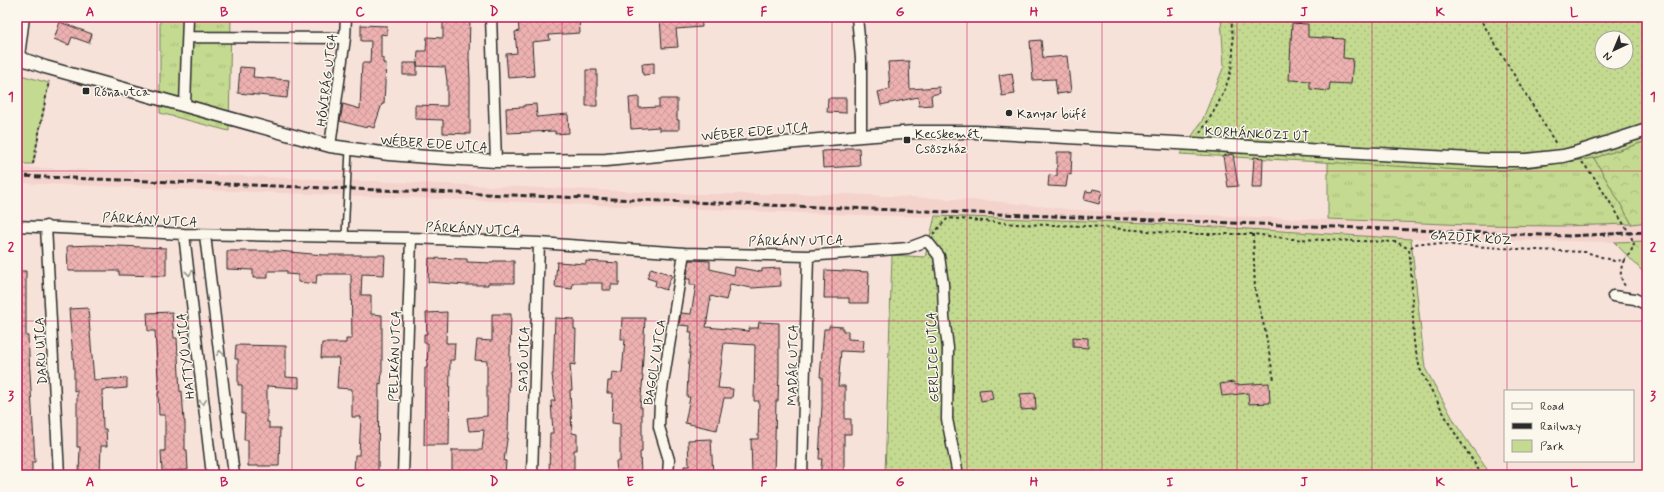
<svg xmlns="http://www.w3.org/2000/svg" width="1664" height="492" font-family="Mynerve,sans-serif">
<style>
.built{fill:#f4d3cd}
.grass{fill:url(#grass-tufts);stroke:#78825e}
.forest{fill:url(#forest-crowns);stroke:#78825e}
.park{fill:#c4da90;stroke:#78825e}
.garden{fill:url(#garden-dots);stroke:#78825e;fill-rule:evenodd}
.building{fill:url(#building-cross-hatch);stroke:#2b2b2b}
.lines{fill:none;stroke-linecap:round;stroke-linejoin:round}
.service-casing{stroke:#2b2b2b;stroke-width:8}
.minor-casing{stroke:#2b2b2b;stroke-width:13}
.tertiary-casing{stroke:#2b2b2b;stroke-width:15}
.path{stroke:#2b2b2b;stroke-width:2;stroke-dasharray:3 3;stroke-linecap:butt}
.service{stroke:#fbf7ec;stroke-width:5}
.minor{stroke:#fbf7ec;stroke-width:10}
.tertiary{stroke:#fbf7ec;stroke-width:12}
.rail{stroke:#2b2b2b;stroke-width:3;stroke-dasharray:6 3;stroke-linecap:butt}
.oneway{stroke:#93918c}
.grid{fill:none;stroke:#c2185b;stroke-width:1;stroke-opacity:0.55}
.poi-dot{fill:#2b2b2b;stroke:#fbf7ec;stroke-width:1.5}
.labels{text-anchor:middle;stroke-width:3;stroke-linejoin:round;paint-order:stroke}
.street-label{font-size:13px;fill:#2b2b2b;stroke:#fbf7ec}
.poi-label{font-size:13px;fill:#2b2b2b;stroke:#fbf7ec;text-anchor:start}
.neatline{fill:none;stroke:#c2185b;stroke-width:1.5}
.grid-label{font-size:13px;text-anchor:middle;font-weight:bold;fill:#c2185b}
</style>
<defs>
<pattern id="grass-tufts" width="24" height="20" patternUnits="userSpaceOnUse"><rect width="24" height="20" fill="#c4da90"/><path d="M3 7l-1-3M5 7V3M7 7l1-3M15 17l-1-3M17 17v-4M19 17l1-3" fill="none" stroke="#a9bb7c"/></pattern>
<pattern id="forest-crowns" width="20" height="18" patternUnits="userSpaceOnUse"><rect width="20" height="18" fill="#c4da90"/><path d="M2 6a3 3 0 1 1 6 0M12 15a3 3 0 1 1 6 0" fill="none" stroke="#a9bb7c"/></pattern>
<pattern id="garden-dots" width="8" height="8" patternUnits="userSpaceOnUse"><rect width="8" height="8" fill="#c4da90"/><path d="M2 2h.1M6 6h.1" fill="none" stroke="#a9bb7c" stroke-width="1.8" stroke-linecap="round"/></pattern>
<pattern id="building-cross-hatch" width="8" height="8" patternUnits="userSpaceOnUse"><rect width="8" height="8" fill="#edb1b0"/><path d="M0 0l8 8M0 8l8-8" fill="none" stroke="#cb9898"/></pattern>
</defs>
<rect width="100%" height="100%" fill="#f7e2da"/>
<filter id="ink" filterUnits="userSpaceOnUse"><feTurbulence type="fractalNoise" baseFrequency=".025" numOctaves="2"/><feDisplacementMap in="SourceGraphic" scale="8" xChannelSelector="R" yChannelSelector="G"/><feConvolveMatrix kernelMatrix="1 2 1 2 8 2 1 2 1" color-interpolation-filters="sRGB"/></filter>
<g filter="url(#ink)">
<!-- built -->
<path class="built" d="M17,167l679,27h153l144,7 83,9 392,15 164,-1 15,-2v19l-33,1 -203,-3 -261,-16 -293,-8 -840,-32z"/>
<!-- grass -->
<path class="grass" d="M160,17h71l-2,114 -69,-18z
M1594,158l38,66 -71,2 -93,-1 -140,-6v-58l135,9h47z"/>
<!-- forest -->
<path class="forest" d="M1647,141v81l-15,2 -38,-66z
M1647,241v35l-33,-34z"/>
<!-- park -->
<path class="park" d="M17,74l32,9 -16,81h-16z"/>
<!-- garden -->
<path class="garden" d="M1221,17h426v124l-53,17 -84,12h-47l-283,-16 22,-33 22,-55zM1602,38h24v24h-24z
M935,216l215,7 261,16 14,129 32,58 34,49h-606l7,-220 33,2z"/>
<!-- building -->
<path class="building" d="M443,17h27l-1,41 1,21v55l-27,-1v-13l-28,-1v-14l32,1v-25l-2,-14 -28,-1 1,-15h8l1,-14 16,1z
M534,17v6l29,-4v-2h16l1,16 -31,2 1,5 -18,2 2,34 -26,2 -2,-24 11,-1 -2,-21 4,-1 -1,-12z
M660,17h41l1,10 -26,2 2,18 -16,1z
M60,22l32,12 -3,9 -17,-6 -3,8 -15,-6z
M1292,23l16,1v13l36,2 -1,19 10,1 -2,25 -21,-1 -1,8 -19,-2v-8l-21,-1z
M361,25l26,1v9l-6,-1v24h2v5h3l-2,41h-2l-8,24 -6,-2 -1,2 -27,-7 3,-17 17,5 2,-46h8l1,-22h-10z
M1041,40l2,18 24,-2 4,36 -14,2 -2,-15 -22,1 -3,-39z
M909,61l1,28 29,-2 1,6 -9,2 1,10 -13,1 -1,-9 -37,8 -3,-13 12,-3 -2,-27z
M403,63h14v12h-14z
M654,63v11l-11,1 -1,-11z
M240,67l14,1 -1,9 36,3 -2,18 -49,-5z
M586,70h11v36h-11z
M1012,73l3,21 -13,2 -3,-21z
M639,97v11l20,-1v-8h18v21h2v10h-20v-3l-28,2 -2,-31z
M828,98h18v15l-19,-1z
M536,104l1,13 31,-3 1,19 -14,1v-3l-48,2 -1,-25 18,-1v-2z
M846,148h13l1,18 -37,2 -1,-17 24,-1z
M1057,152h15l-1,23 -3,-1 -2,13 -18,-1 1,-11 8,1z
M1233,154l5,32 -10,1 -5,-31z
M1254,157l9,1 -1,30h-10z
M1093,189l9,2 -3,13 -15,-4 2,-9 6,1z
M95,245l71,3v28l-47,-1v-4h-51l-1,-25z
M227,251h51l46,4h61l-1,20 -22,-1 -1,21h10v19l11,1v56l-1,13 -2,-1 -1,88h-24l1,-16h4l2,-38h-9v-28l-15,-1 2,-30h-18l1,-15h24v-4h6l-1,-65h-34l-1,10 -18,-2v-7l-11,-1v-3h-19v7h-15v-8l-26,-1z
M429,258l38,1v3l26,1v-2h21v22h-26v2h-22l-38,-3z
M690,260l20,1v8l24,6 1,-8 27,5v-3l18,-1 1,18 -29,2 -22,-4 -4,16 -15,-4 -5,31 43,4v-3h9l1,-6 20,1v50l-1,28h-2l-2,74h-22l-1,-36h7l1,-38h-5l1,-56 -31,-2 -6,45 15,1 -1,9h-8l-7,32 -32,-7 5,-26h-3l1,-25 4,-40h-3l1,-6 -11,-1 2,-12 10,1 5,-29h-6v-6h-4z
M586,261l33,2v22h-8v5h-9v-7h-29l-1,6 -17,-2 2,-25 29,2z
M651,268l21,7 -6,15 -11,-4 1,-5 -9,-3z
M825,270l44,2 -1,31h-19v-5h-25z
M17,271h9v65h2l7,126h-3v13h-15z
M88,308l6,72 33,-2v10l-25,2 1,39h3l1,17h-6l-1,28 -21,-1 1,-26h-3v-57l-3,1v-22l-5,-60z
M172,312l2,26h3l3,54 2,-1 2,30h1v29h2l1,20 -26,1 -1,-20h4v-36h-6l-1,-22h1l-4,-62h-7l-1,-18z
M447,312l-1,31h9l-1,17h-4l-1,85h-25l1,-77h2l1,-25h-4v-9h3l-1,-21z
M492,314h19l-3,119 -4,28h2l-1,14 -24,-1v-2l-29,1v-23h30l2,-20 -15,1 -2,-13 20,-2v-55l-12,-1 2,-20 15,1z
M555,318l19,1v10h2l-1,36 -5,-1 2,26h-2l2,43 5,1v16h-3v25h-25l1,-42h3l-2,-32h4l-3,-27h1z
M622,318h23l-3,58h1l-3,31h2v45h-2l1,23h-24l-1,-14h4v-37l-8,-1 1,-30h-6l1,-12h3l1,-9 10,1 3,-34h-4z
M829,326l14,1v4h5v8l16,1 -1,12 -22,-1 -3,35h7v33h6v15h-7v41h-24l2,-16h-3l3,-53v-29h-2l4,-48h5z
M1073,337l15,1v10l-15,-1z
M236,345l50,1v31l13,1v10l-32,-2v36h2v6h11l-1,38h-31v-26h-4l1,-26h-3v-29h-4v-26h-3z
M1234,382l1,3 34,-2 1,20 -21,1 -1,-11 -26,3 -2,-12z
M991,389l2,10 -12,2 -2,-11z
M1035,393l1,16 -15,1 -1,-16z
M711,439l2,36h-29v-9h5l-1,-26z"/>
<g class="lines">
<defs>
<path id="service" d="M345,237l4,-88"/>
<path id="minor" d="M491,17l5,144
M857,17l4,41v78
M188,37l157,1
M19,57l5,-40
M185,106l3,-89
M330,146l15,-108 1,-21
M17,226l167,8 227,4 128,5 145,10 124,3 100,-8 19,-7 12,15 4,28 1,33 4,31 -1,71 11,56
M46,226l13,249
M184,234l28,241
M205,235l29,240
M1613,296l22,3 12,6
M403,475l8,-237
M532,475l7,-232
M668,475l1,-15 -10,-33 1,-25 24,-149
M802,475l6,-219"/>
<path id="tertiary" d="M17,57l28,10 285,79 59,8 39,3 68,4 110,-1 255,-24 54,-4h61l512,28h38l37,-4 12,-3 72,-23"/>
</defs>
<!-- service casing -->
<use href="#service" class="service-casing"/>
<!-- minor casing -->
<use href="#minor" class="minor-casing"/>
<!-- tertiary casing -->
<use href="#tertiary" class="tertiary-casing"/>
<!-- path -->
<path class="path" d="M1479,17l77,127
M1200,133c17,-25 34,-54 33,-85 0,-10 -1,-21 -2,-31
M33,164l16,-83
M933,234l15,-16 69,6 71,2 94,8h71l39,5 104,3 13,7
M1253,234l2,57 10,39 9,50
M1624,260c-4,9 -5,19 2,27
M1482,475l-31,-48 -31,-58 -6,-25 -3,-77 -2,-18 6,-5 8,-1 112,7 51,2 28,9 10,-1 6,-6 4,-10 -4,-10 -36,-57 -12,-15"/>
<!-- service -->
<use href="#service" class="service"/>
<!-- minor -->
<use href="#minor" class="minor"/>
<!-- tertiary -->
<use href="#tertiary" class="tertiary"/>
<!-- rail -->
<path class="rail" d="M17,176l1552,60 78,-4"/>
</g>
<!-- one-way arrows -->
<defs><path id="oneway-chevron" d="M-2-3.5L2.5 0L-2 3.5" fill="none" stroke-width="1.6" stroke-linecap="round" stroke-linejoin="round"/></defs>
<g class="oneway">
<use href="#oneway-chevron" transform="translate(189 273) rotate(84)"/>
<use href="#oneway-chevron" transform="translate(220 353) rotate(-97)"/>
<use href="#oneway-chevron" transform="translate(203 402) rotate(84)"/>
</g>
</g>
<!-- grid -->
<path class="grid" d="M157,17v458M292,17v458M427,17v458M562,17v458M697,17v458M832,17v458M967,17v458M1102,17v458M1237,17v458M1372,17v458M1507,17v374M17,171h1630M17,321h1630M1507,461v14"/>
<!-- markers -->
<g class="poi-dot">
<rect x="82" y="87" width="8" height="8" rx="2"/>
<circle cx="1009" cy="113" r="4"/>
<rect x="903" y="136" width="8" height="8" rx="2"/>
</g>
<g class="labels">
<!-- street labels -->
<g class="street-label">
<text transform="translate(326 80) rotate(-83)" y="5">HÓVIRÁG UTCA</text>
<text transform="translate(755 131) rotate(-5)" y="5">WÉBER EDE UTCA</text>
<text transform="translate(1257 133) rotate(3)" y="5">KORHÁNKÖZI ÚT</text>
<text transform="translate(434 143) rotate(4)" y="5">WÉBER EDE UTCA</text>
<text transform="translate(150 219) rotate(3)" y="5">PÁRKÁNY UTCA</text>
<text transform="translate(473 228) rotate(2)" y="5">PÁRKÁNY UTCA</text>
<text transform="translate(1471 237) rotate(4)" y="5">GAZDIK KÖZ</text>
<text transform="translate(796 240) rotate(-1)" y="5">PÁRKÁNY UTCA</text>
<text transform="translate(40 351) rotate(-93)" y="5">DARU UTCA</text>
<text transform="translate(185 356) rotate(-96)" y="5">HATTYÚ UTCA</text>
<text transform="translate(394 356) rotate(-88)" y="5">PELIKÁN UTCA</text>
<text transform="translate(932 357) rotate(-92)" y="5">GERLICE UTCA</text>
<text transform="translate(523 359) rotate(-88)" y="5">SAJÓ UTCA</text>
<text transform="translate(654 362) rotate(-81)" y="5">BAGOLY UTCA</text>
<text transform="translate(792 365) rotate(-89)" y="5">MADÁR UTCA</text>
</g>
<!-- poi labels -->
<g class="poi-label">
<text x="94" y="96">Róna utca</text>
<text x="1017" y="118">Kanyar büfé</text>
<text x="915" y="138">Kecskemét,<tspan x="915" dy="15">Csőszház</tspan></text>
</g>
</g>
<!-- margin -->
<rect width="1664" height="492" fill="none" stroke="#fbf7ec" stroke-width="44"/>
<!-- legend -->
<rect x="1504" y="390" width="130" height="72" fill="#fbf7ec" stroke="#a8a59f"/>
<rect x="1512" y="403" width="20" height="6" fill="#fbf7ec" stroke="#a8a59f"/>
<text x="1540" y="410" font-size="12" fill="#2b2b2b">Road</text>
<rect x="1512" y="423" width="20" height="6" fill="#2b2b2b" stroke="#a8a59f"/>
<text x="1540" y="430" font-size="12" fill="#2b2b2b">Railway</text>
<rect x="1512" y="440" width="20" height="12" fill="#c4da90" stroke="#a8a59f"/>
<text x="1540" y="450" font-size="12" fill="#2b2b2b">Park</text>
<!-- north arrow -->
<g transform="translate(1614 50) rotate(224)"><circle r="19" fill="#fbf7ec" stroke="#a8a59f"/>
<path d="M0-3L7 15L0 10L-7 15Z" fill="#2b2b2b"/>
<text y="-6" font-size="11" font-weight="bold" text-anchor="middle" fill="#2b2b2b">N</text>
</g>
<rect x="22" y="22" width="1620" height="448" class="neatline"/>
<g class="grid-label">
<text x="90" y="16">A</text>
<text x="224" y="16">B</text>
<text x="360" y="16">C</text>
<text x="494" y="16">D</text>
<text x="630" y="16">E</text>
<text x="764" y="16">F</text>
<text x="900" y="16">G</text>
<text x="1034" y="16">H</text>
<text x="1170" y="16">I</text>
<text x="1304" y="16">J</text>
<text x="1440" y="16">K</text>
<text x="1574" y="16">L</text>
<text x="11" y="101">1</text>
<text x="1653" y="101">1</text>
<text x="11" y="251">2</text>
<text x="1653" y="251">2</text>
<text x="11" y="400">3</text>
<text x="1653" y="400">3</text>
<text x="90" y="486">A</text>
<text x="224" y="486">B</text>
<text x="360" y="486">C</text>
<text x="494" y="486">D</text>
<text x="630" y="486">E</text>
<text x="764" y="486">F</text>
<text x="900" y="486">G</text>
<text x="1034" y="486">H</text>
<text x="1170" y="486">I</text>
<text x="1304" y="486">J</text>
<text x="1440" y="486">K</text>
<text x="1574" y="486">L</text>
</g>
</svg>
